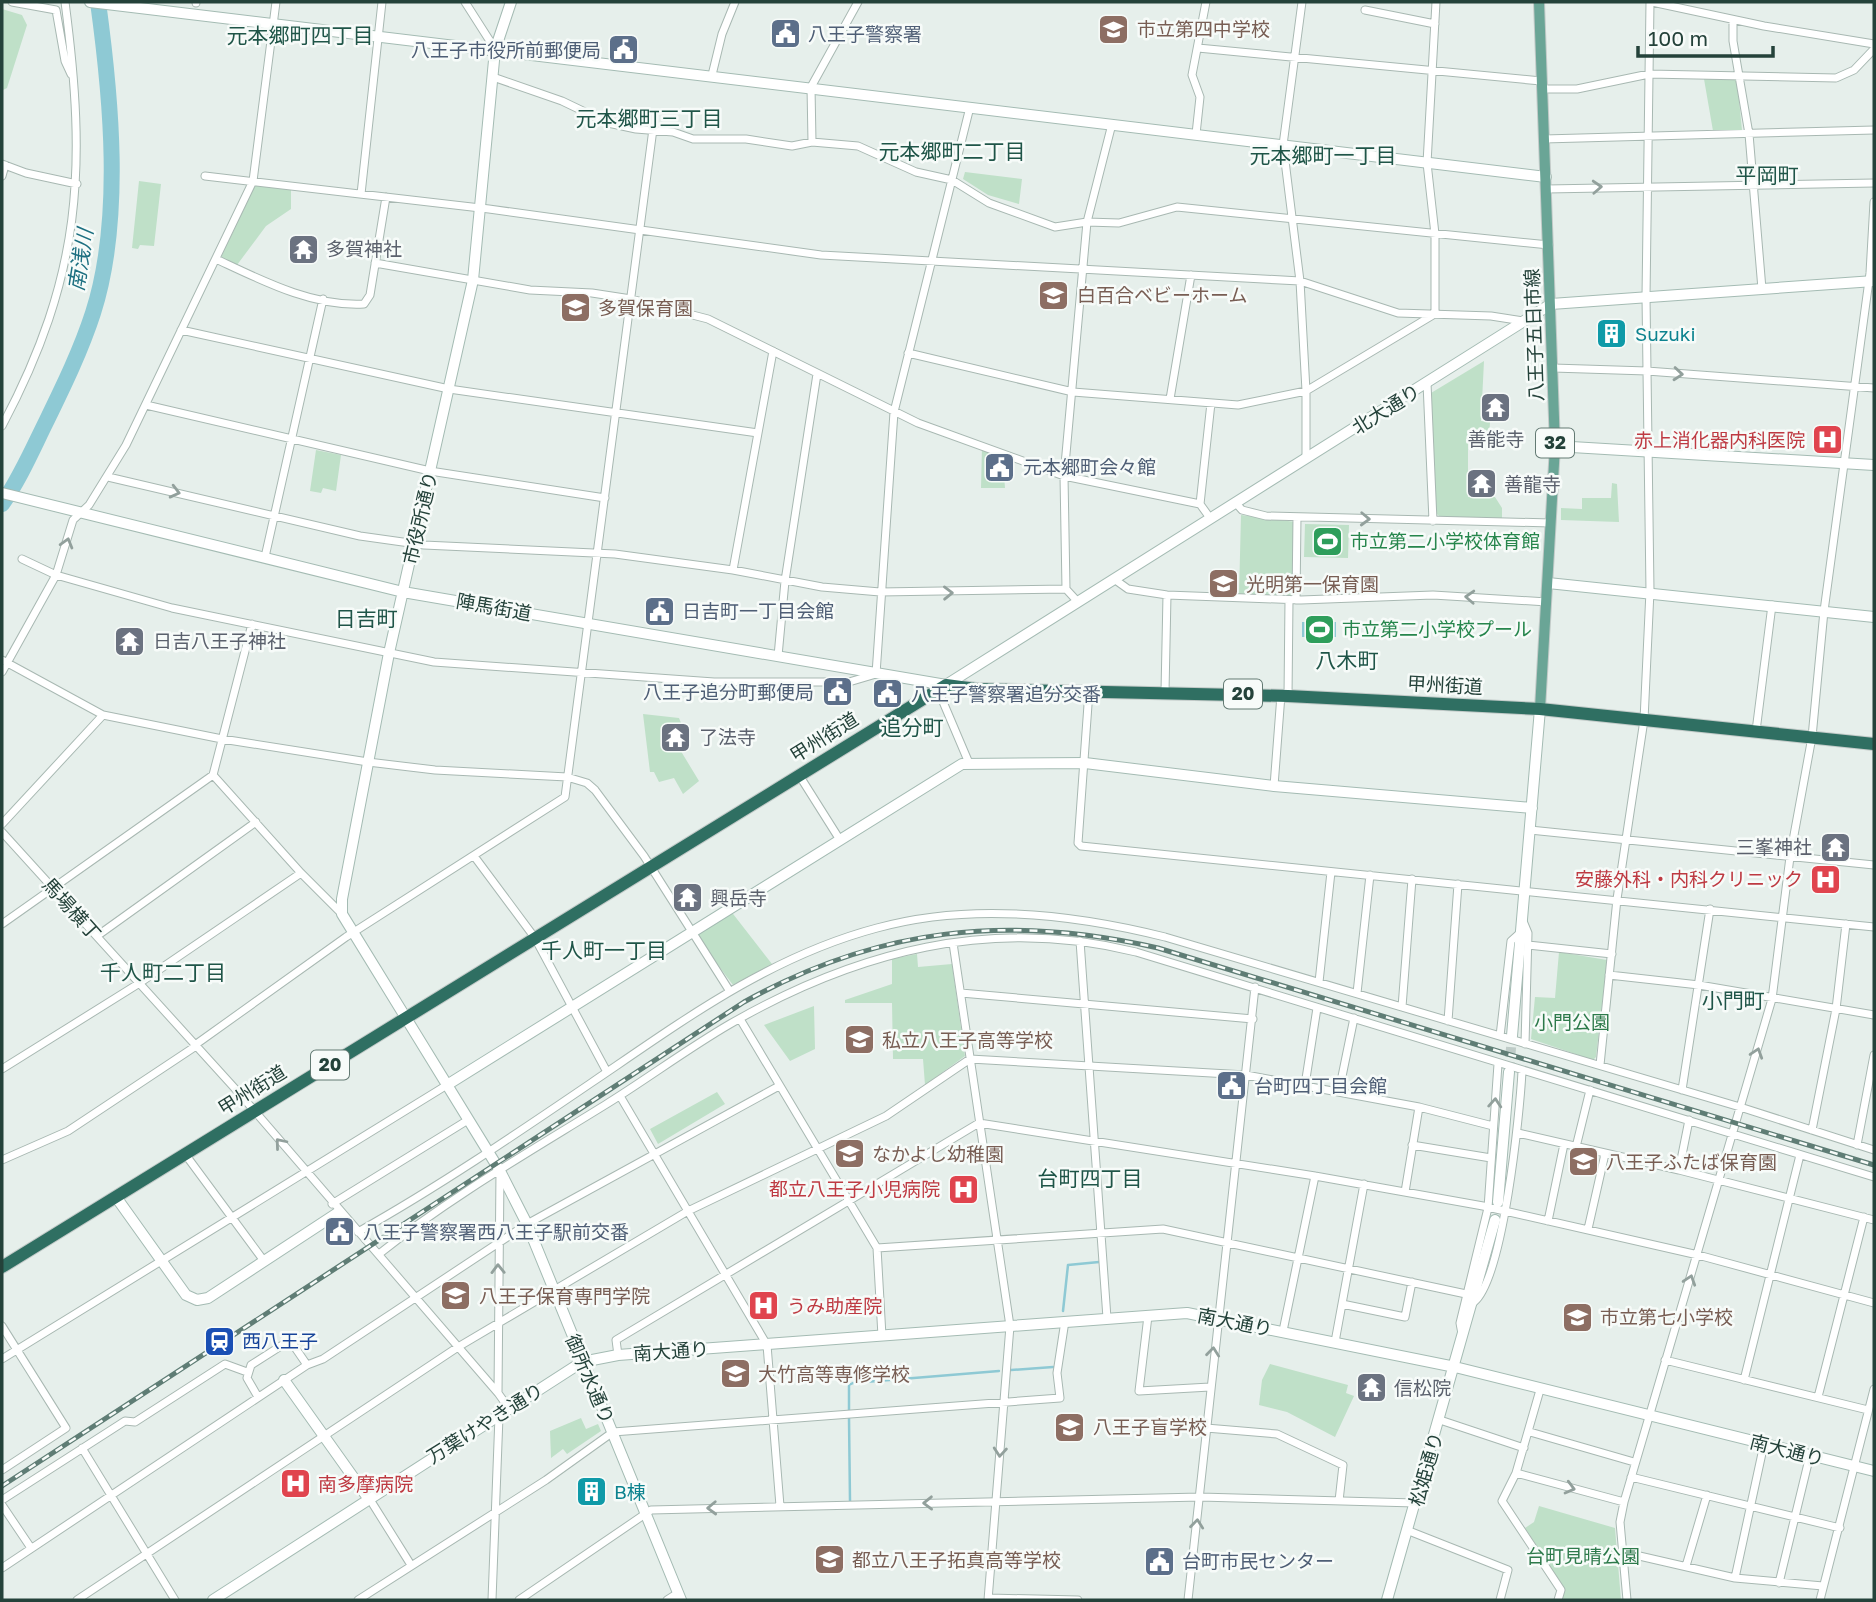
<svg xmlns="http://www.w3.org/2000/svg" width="1876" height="1602" font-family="'Golos Text','Noto Sans JP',sans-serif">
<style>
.green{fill:#bfe0c8}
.water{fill:#8ec9d4}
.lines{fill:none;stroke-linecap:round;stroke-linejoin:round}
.stream{stroke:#8ec9d4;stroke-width:2.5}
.river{stroke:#8ec9d4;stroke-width:16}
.secondary-tunnel{stroke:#bfccc8;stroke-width:10;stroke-dasharray:10 5;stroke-linecap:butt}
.street-casing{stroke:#a8b8b2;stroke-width:9}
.secondary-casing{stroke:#a4bbb3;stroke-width:12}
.primary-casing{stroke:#c2cac8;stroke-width:12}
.highway-casing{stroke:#c2cac8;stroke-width:14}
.street{stroke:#fff;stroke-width:7}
.secondary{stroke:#fff;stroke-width:10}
.primary{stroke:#6aa596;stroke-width:10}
.highway{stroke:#2f6f62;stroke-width:12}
.rail-casing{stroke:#5f7d75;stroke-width:5}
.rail{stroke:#f7fbf9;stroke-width:2.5;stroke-dasharray:8;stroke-linecap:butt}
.oneway{stroke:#92a09c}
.labels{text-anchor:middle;stroke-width:5;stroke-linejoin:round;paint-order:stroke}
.shield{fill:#f7fbf9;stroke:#637a73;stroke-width:2}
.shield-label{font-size:18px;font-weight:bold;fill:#24423a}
.education-label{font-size:19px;fill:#785e54;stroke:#f7fbf9;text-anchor:start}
.service-label{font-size:19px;fill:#4e5e75;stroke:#f7fbf9;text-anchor:start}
.worship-label{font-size:19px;fill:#5b616d;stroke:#f7fbf9;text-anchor:start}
.culture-label{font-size:19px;fill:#0d838f;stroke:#f7fbf9;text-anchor:start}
.street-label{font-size:19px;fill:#24423a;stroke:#f7fbf9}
.health-label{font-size:19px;fill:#be3a42;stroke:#f7fbf9;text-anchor:end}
.leisure-label{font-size:19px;fill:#27864d;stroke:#f7fbf9;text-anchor:start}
.park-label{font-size:19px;fill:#2d7a4b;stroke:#f7fbf9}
.transit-label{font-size:19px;fill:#164399;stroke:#f7fbf9;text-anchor:start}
.neighbourhood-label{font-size:21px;fill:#1f5548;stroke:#f7fbf9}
.water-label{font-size:21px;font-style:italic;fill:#1c6f80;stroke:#f7fbf9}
</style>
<rect width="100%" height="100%" fill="#e6efeb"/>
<!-- green -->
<path class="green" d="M2,9l20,6 5,10 -20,63 -4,2z
M1704,79h33l5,51 -29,1z
M965,172l57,7 -3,25 -31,-9 -25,-16z
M139,181l22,3 -7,62 -14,-1 -2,4 -6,-1z
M256,184l35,4v21l-25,17 -29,39 -16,-8z
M1484,361l-3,60 9,1 -1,17h-21v58h27l7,11v11h-60l-6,-6 -5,-120z
M982,446l13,5v24h9l1,13h-24z
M316,450l25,5 -5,36 -13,-3 -2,5 -11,-2z
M1612,483l5,1 2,38 -58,-2v-12l21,1v-11h29z
M1241,515l55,7v74l-57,-1z
M1305,524l44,1 -1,33 -44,-1z
M643,714l36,4 2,5 -19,10 10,19 7,-4 20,33 -16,13 -9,-16 -15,4 -5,-10h-4z
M730,910l42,54 -39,21 -40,-53z
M1559,952l48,8 -11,97 -3,3 -62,-21 4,-42 20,1z
M917,954l1,13 34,-3 13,92 -40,29 -2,-26h-30l-1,-56h-47v-3l47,-16v-25z
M814,1006l1,43 -25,12 -26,-36z
M717,1092l8,12 -67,40 -8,-15z
M1270,1364l78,21 -2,8 8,3 -19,41 -48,-25 -28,-7 3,-25z
M581,1418l5,11 12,-5 3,7 -34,23 -4,-5 -12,9 -1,-27z
M1539,1506l76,22 6,72h-59l2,-12 -39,-60 9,-6z"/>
<!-- water -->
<path class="water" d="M1302,622h34v15h-34z"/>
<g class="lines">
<!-- stream -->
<path class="stream" d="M1063,1311l5,-46 31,-3
M1011,1370l42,-3
M849,1410v-25l4,-2 146,-12
M849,1418l1,83"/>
<!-- river -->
<path class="river" d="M2,504c18,-25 31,-56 45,-84 17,-35 34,-70 46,-107 30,-93 18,-216 5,-311"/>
<!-- secondary-tunnel -->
<path class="secondary-tunnel" d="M1509,1072l3,-36"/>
<defs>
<path id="street" d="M12,2l44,8 9,51 6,13
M465,2l30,47
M1302,2l-19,143 17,136 6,110v68
M1652,2l112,24 110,18
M196,3v-1
M1365,10l70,14
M1733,20v21l16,93 13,155
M1198,48l343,33
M712,75l10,-41 13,-32
M493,77l69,24 46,22 28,6 37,3 20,7h53l46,7 20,-4 46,4 58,26 36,8 37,23 66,24 32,-5 32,1 58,-16 372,38
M1542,89h35l72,-15 187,4 18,-8 20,-21
M1196,134l4,-37 -8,-22 14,-73
M1544,139l330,-9
M812,142l-1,-55 47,-85
M2,164l24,9 51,11
M2,176l3,-11
M205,176l284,33 332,46 479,26 98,32 93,3 32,5
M1547,189l327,-6
M361,194l21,-192
M216,259c45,21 97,48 148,45l6,-9 16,-98
M375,263l155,27 62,3 39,6 77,20 210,104 146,53 136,28 10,14
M1435,314v-80l-8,-71 9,-161
M181,330l268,59 309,44
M908,353l165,39 165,13 68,-14 127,-76
M1553,368l94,3 227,17
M1427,383l6,138
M1170,399l21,-124
M146,405l284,66 175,27
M2,426c80,-151 85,-257 63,-424
M108,477l252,59 64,9 191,9 118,16 89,17 58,5 186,-3
M1235,502l7,8 24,6 285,7
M1200,504l11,-101
M265,557l58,-258
M22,559l34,16 116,33 262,54 280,20h135l27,-8 18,-262 76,-305
M733,570l40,-219
M1114,579l14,10 39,6 134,5 132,-5 114,7
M1296,600l1,-83
M1078,602l-12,-13 -2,-113 23,-254 25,-98
M778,656l7,-75 32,-207
M2,660l101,55 119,24 146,23 67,8 132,7 20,6 8,7 49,66 85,134
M2,672l54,-97 17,-55 16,-15 37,-60 127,-264 23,-179
M938,690l31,73
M1089,691l-11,152 3,3 793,81
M1165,692l2,-97
M1288,696l1,-96
M1756,731l16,-126
M213,775l88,98 41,41
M799,775l41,65
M1274,786l7,-91
M2,824l101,-109
M1530,830l344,35
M2,832l237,261 259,300
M474,856l61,82 72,134
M1523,921l5,12 -3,111
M2,924l211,-149 39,-151
M97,936l159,-114
M1080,941l27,377
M953,943l57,383 -22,274
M1528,945l84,9
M1609,975l90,10 175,30
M1319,982l12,-110
M961,993l292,26
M1357,993l13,-118
M1402,1007l10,-128
M740,1019l137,229 5,88
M1448,1021l10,-137
M1500,1036l11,-95 10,-9
M195,1045l151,-108 219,-140 88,-668
M1600,1065l17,-166 27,-179 6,-129 -4,-294 4,-295
M2,1069l136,-85 163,-111
M1305,1085l12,-77
M1682,1090l28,-181
M1339,1091l15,-73
M620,1096l147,249 13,161
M1812,1130l24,-121 10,-85
M1518,1133l161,37 195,50
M1412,1145l79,13
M1857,1145l17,-90
M1576,1147l14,-57
M185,1154l79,107
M2,1160l66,-29 128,-85
M1679,1170l10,-50
M500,1171l-2,222 10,14
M1405,1192l14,-85
M332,1204l136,-84
M1548,1221l16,-77
M1588,1229l17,-75
M358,1232c89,-50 174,-109 258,-166 83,-57 163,-112 261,-138 94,-26 196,-14 288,9l575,170 134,43
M877,1248l286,-19 303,65
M379,1254c70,-56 150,-102 226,-149 42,-26 82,-56 125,-81 127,-73 261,-108 406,-72l738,225
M1474,1302c29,-23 46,-189 48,-231
M1342,1304l63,13 7,-35
M1148,1316l-9,75 71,-4
M2,1326l64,102 -64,42
M1283,1331l32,-155
M1462,1334l-2,-11 28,-115 10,-144
M1335,1342l29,-158
M618,1355l-2,-15 363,-217 336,53 168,30 215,49 176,48
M2,1359l445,-274
M1665,1360l203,50
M1744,1380l56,-225
M1540,1390l-24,83 -14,28 59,89 -3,10
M258,1397l-11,-19 4,-13 33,-21 10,2 13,19
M1818,1397l46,-180
M1440,1420l84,28
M1206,1428l71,6 66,31 -4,36
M1530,1432l104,30
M82,1448l93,152
M1516,1473l108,29
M1631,1477l209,51
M369,1498l42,67
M2,1500l123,-79 10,1 90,-58 22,8
M2,1505l29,43
M1409,1531l99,39 -8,30
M1622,1552l113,26 88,8
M1686,1566l21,-71
M2,1568l305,-203 16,-6 204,-135 252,-138
M1735,1578l29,-134
M1779,1583l31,-128
M989,1598l89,2
M77,1600l381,-253 230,-136 198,-95 84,-57 276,16 173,32 74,19
M358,1600l188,-120 67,-48 447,-34 -3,-25 8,-52
M492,1600l7,-184
M519,1600l132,-90 549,-13 215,6
M667,1600l11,-7
M1188,1600l67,-613
M1627,1600l-7,-78 4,-20 148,-503 18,-142 22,-120 12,-126 46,-338 4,-71
M1820,1600l54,-211"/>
<path id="secondary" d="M90,2l1456,175
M511,2l-16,48 -22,230 -84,373 -47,246v15l158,257 27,53 154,376
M1555,446l319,19
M2,493l401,99 543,93 605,-381 323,-23
M1548,583l326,34
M1512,1036l28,-327
M447,1085l515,-321 123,-1 189,23 258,22
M116,1197l70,98 11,5 11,-2 131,-86
M1498,1202l11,-130
M284,1380l84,118
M213,1600l369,-238 36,-7 569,-42 268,54 419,104
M1387,1600l108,-380"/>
<path id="primary" d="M1539,2l16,444 -15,263"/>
<path id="highway" d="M2,1267l944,-582 30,4 312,7 252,13 334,35"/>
</defs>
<!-- street casing -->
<use href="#street" class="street-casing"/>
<!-- secondary casing -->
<use href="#secondary" class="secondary-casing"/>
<!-- primary casing -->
<use href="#primary" class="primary-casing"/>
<!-- highway casing -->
<use href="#highway" class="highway-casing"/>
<!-- street -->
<use href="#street" class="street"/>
<!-- secondary -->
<use href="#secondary" class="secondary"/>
<!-- primary -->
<use href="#primary" class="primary"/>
<!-- highway -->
<use href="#highway" class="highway"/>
<defs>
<path id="rail" d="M2,1486l742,-484c135,-75 265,-88 414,-54l716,217"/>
</defs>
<!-- rail casing -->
<use href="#rail" class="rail-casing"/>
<!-- rail -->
<use href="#rail" class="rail"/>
</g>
<!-- one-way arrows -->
<defs><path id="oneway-chevron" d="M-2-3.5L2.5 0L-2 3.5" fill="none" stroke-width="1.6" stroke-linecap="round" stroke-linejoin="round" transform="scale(1.75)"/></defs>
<g class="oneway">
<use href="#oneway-chevron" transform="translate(1597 187) rotate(-3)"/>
<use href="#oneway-chevron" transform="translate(1678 374) rotate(5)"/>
<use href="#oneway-chevron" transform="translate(175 492) rotate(14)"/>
<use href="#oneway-chevron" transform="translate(1365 519) rotate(2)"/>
<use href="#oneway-chevron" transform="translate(67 543) rotate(-74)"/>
<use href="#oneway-chevron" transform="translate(948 593) rotate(-1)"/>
<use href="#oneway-chevron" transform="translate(1470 597) rotate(-177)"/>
<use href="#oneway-chevron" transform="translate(1757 1053) rotate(-72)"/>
<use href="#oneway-chevron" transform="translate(1495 1103) rotate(-86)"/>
<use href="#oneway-chevron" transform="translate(280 1143) rotate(-130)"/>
<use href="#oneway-chevron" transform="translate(498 1269) rotate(-91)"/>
<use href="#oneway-chevron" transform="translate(1690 1280) rotate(-72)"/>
<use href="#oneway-chevron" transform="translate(1213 1352) rotate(-84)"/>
<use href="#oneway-chevron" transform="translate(1000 1452) rotate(95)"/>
<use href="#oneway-chevron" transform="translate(1570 1488) rotate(15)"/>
<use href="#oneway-chevron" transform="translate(928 1503) rotate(179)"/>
<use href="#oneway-chevron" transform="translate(712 1508) rotate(178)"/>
<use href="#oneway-chevron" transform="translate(1197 1524) rotate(-84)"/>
</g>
<!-- icons -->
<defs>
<symbol id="school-square" viewBox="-11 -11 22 22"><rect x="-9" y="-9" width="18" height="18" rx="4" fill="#8d6e63" stroke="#f7fbf9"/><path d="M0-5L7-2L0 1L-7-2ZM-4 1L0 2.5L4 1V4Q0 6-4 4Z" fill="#fff"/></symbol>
<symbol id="civic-square" viewBox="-11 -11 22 22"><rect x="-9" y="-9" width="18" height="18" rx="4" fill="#5c6f8a" stroke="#f7fbf9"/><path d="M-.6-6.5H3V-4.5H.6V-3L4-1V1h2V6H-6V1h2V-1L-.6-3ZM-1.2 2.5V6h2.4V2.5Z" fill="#fff"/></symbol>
<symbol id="temple-square" viewBox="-11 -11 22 22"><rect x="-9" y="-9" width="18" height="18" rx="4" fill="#6b7280" stroke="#f7fbf9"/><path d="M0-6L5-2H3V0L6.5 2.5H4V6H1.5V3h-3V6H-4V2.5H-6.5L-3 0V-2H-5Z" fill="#fff"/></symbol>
<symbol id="building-square" viewBox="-11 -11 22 22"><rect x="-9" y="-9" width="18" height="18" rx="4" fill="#0f9aa8" stroke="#f7fbf9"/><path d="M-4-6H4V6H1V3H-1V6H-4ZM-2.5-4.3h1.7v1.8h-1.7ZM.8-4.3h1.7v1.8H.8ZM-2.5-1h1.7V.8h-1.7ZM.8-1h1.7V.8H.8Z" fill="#fff"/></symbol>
<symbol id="hospital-square" viewBox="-11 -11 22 22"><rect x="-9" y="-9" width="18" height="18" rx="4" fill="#e0444e" stroke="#f7fbf9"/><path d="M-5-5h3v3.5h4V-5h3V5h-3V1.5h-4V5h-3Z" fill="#fff"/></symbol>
<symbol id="stadium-square" viewBox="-11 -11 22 22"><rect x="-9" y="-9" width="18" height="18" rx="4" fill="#2e9e5b" stroke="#f7fbf9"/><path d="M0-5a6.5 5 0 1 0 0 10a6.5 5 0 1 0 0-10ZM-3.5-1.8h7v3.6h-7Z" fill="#fff"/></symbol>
<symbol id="university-square" viewBox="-11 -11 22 22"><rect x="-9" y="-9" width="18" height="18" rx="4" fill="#8d6e63" stroke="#f7fbf9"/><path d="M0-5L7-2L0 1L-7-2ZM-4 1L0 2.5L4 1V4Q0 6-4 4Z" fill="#fff"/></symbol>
<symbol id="station-square" viewBox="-11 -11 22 22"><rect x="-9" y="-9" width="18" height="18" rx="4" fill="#1a4fb4" stroke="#f7fbf9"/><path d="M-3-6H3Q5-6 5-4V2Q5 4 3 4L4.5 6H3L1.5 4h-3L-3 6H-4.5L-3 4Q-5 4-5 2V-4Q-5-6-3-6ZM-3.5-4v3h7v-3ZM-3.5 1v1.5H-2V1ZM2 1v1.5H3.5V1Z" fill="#fff"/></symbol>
</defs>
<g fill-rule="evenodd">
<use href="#school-square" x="1096" y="12" width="35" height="35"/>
<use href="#civic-square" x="768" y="16" width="35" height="35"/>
<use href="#civic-square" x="606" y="32" width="35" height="35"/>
<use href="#temple-square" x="286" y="232" width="35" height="35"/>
<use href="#school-square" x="1036" y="278" width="35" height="35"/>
<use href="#school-square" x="558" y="290" width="35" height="35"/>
<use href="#building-square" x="1594" y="316" width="35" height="35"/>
<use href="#temple-square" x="1478" y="390" width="35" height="35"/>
<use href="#hospital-square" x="1810" y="422" width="35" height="35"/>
<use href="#civic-square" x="982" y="450" width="35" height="35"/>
<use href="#temple-square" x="1464" y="466" width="35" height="35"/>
<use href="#stadium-square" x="1310" y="524" width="35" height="35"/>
<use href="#school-square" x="1206" y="566" width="35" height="35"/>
<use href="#civic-square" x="642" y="594" width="35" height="35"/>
<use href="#stadium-square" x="1302" y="612" width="35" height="35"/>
<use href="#temple-square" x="112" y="624" width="35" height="35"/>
<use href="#civic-square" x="820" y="674" width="35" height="35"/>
<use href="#civic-square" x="870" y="676" width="35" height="35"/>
<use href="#temple-square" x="658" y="720" width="35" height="35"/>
<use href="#temple-square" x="1818" y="830" width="35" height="35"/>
<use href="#hospital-square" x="1808" y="862" width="35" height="35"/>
<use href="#temple-square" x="670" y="880" width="35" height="35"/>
<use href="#school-square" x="842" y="1022" width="35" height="35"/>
<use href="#civic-square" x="1214" y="1068" width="35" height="35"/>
<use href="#school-square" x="832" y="1136" width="35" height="35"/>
<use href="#school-square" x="1566" y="1144" width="35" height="35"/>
<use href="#hospital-square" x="946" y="1172" width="35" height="35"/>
<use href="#civic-square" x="322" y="1214" width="35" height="35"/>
<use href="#university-square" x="438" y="1278" width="35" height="35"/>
<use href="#hospital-square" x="746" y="1288" width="35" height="35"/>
<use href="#school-square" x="1560" y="1300" width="35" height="35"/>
<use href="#station-square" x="202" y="1324" width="35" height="35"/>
<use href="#university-square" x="718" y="1356" width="35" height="35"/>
<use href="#temple-square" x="1354" y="1370" width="35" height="35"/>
<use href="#school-square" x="1052" y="1410" width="35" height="35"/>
<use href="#hospital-square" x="278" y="1466" width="35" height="35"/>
<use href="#building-square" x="574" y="1474" width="35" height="35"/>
<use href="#school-square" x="812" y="1542" width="35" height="35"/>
<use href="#civic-square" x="1142" y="1544" width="35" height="35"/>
</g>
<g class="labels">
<!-- shield labels -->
<g class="shield">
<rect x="1536" y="428.5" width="38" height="29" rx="5"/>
<rect x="1224" y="679.5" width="38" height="29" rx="5"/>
<rect x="311" y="1050.5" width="38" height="29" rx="5"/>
</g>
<g class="shield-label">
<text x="1555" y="449">32</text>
<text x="1243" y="700">20</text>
<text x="330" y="1071">20</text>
</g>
<!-- education labels -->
<g class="education-label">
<text x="1137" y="36">市立第四中学校</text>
<text x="1077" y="302">白百合ベビーホーム</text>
<text x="598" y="315">多賀保育園</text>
<text x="1246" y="591">光明第一保育園</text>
<text x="882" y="1047">私立八王子高等学校</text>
<text x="872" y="1161">なかよし幼稚園</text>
<text x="1606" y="1169">八王子ふたば保育園</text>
<text x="479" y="1303">八王子保育専門学院</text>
<text x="1600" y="1324">市立第七小学校</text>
<text x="758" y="1381">大竹高等専修学校</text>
<text x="1093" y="1434">八王子盲学校</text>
<text x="852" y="1567">都立八王子拓真高等学校</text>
</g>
<!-- service labels -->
<g class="service-label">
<text x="808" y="41">八王子警察署</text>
<text x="601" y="57" text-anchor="end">八王子市役所前郵便局</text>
<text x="1023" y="474">元本郷町会々館</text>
<text x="682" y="618">日吉町一丁目会館</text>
<text x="814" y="699" text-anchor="end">八王子追分町郵便局</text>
<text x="911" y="701">八王子警察署追分交番</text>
<text x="1254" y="1093">台町四丁目会館</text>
<text x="363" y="1239">八王子警察署西八王子駅前交番</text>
<text x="1182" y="1568">台町市民センター</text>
</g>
<!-- worship labels -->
<g class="worship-label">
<text x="326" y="256">多賀神社</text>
<text x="1496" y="446" text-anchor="middle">善能寺</text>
<text x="1504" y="491">善龍寺</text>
<text x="153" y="648">日吉八王子神社</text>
<text x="699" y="744">了法寺</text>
<text x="1812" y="854" text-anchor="end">三峯神社</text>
<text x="710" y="905">興岳寺</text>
<text x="1394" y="1395">信松院</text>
</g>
<!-- culture labels -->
<g class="culture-label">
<text x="1635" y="341">Suzuki</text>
<text x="614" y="1499">B棟</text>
</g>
<!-- street labels -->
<g class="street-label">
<text transform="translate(1534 335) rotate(-92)" y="7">八王子五日市線</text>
<text transform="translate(1386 409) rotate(-32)" y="7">北大通り</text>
<text transform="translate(420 518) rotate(-77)" y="7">市役所通り</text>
<text transform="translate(494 607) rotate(10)" y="7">陣馬街道</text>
<text transform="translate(1445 685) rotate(3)" y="7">甲州街道</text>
<text transform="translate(824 737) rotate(-32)" y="7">甲州街道</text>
<text transform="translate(72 909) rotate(48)" y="7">馬場横丁</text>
<text transform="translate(252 1090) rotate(-32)" y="7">甲州街道</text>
<text transform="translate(1235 1322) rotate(11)" y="7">南大通り</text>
<text transform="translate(671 1351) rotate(-4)" y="7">南大通り</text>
<text transform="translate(590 1379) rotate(67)" y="7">御所水通り</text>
<text transform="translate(485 1423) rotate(-32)" y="7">万葉けやき通り</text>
<text transform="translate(1787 1450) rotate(14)" y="7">南大通り</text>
<text transform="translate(1426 1469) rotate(-74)" y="7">松姫通り</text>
</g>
<!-- health labels -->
<g class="health-label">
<text x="1805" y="447">赤上消化器内科医院</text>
<text x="1803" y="886">安藤外科・内科クリニック</text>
<text x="940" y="1196">都立八王子小児病院</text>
<text x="787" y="1313" text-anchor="start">うみ助産院</text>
<text x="318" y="1491" text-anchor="start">南多摩病院</text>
</g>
<!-- leisure labels -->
<g class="leisure-label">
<text x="1350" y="548">市立第二小学校体育館</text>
<text x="1342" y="636">市立第二小学校プール</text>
</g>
<!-- park labels -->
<g class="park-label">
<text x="1572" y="1029">小門公園</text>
<text x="1583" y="1563">台町見晴公園</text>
</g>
<!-- transit labels -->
<g class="transit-label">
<text x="242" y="1348">西八王子</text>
</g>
<!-- neighbourhood labels -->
<g class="neighbourhood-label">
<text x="300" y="43">元本郷町四丁目</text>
<text x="649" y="126">元本郷町三丁目</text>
<text x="952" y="159">元本郷町二丁目</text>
<text x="1323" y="163">元本郷町一丁目</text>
<text x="1767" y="183">平岡町</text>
<text x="366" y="626">日吉町</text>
<text x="1347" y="668">八木町</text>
<text x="912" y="735">追分町</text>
<text x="604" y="958">千人町一丁目</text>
<text x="163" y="980">千人町二丁目</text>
<text x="1733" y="1008">小門町</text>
<text x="1090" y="1186">台町四丁目</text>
</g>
<!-- water labels -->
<g class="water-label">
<text transform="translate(81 260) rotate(-81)" y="7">南浅川</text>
</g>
</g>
<!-- border -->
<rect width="1876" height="1602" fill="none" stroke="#24423a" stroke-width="7"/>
<!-- scale -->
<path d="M1638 46v10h135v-10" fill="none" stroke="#24423a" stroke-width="3.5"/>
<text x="1648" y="46" font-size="21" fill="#24423a" stroke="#f7fbf9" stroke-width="5" paint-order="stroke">100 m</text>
</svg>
